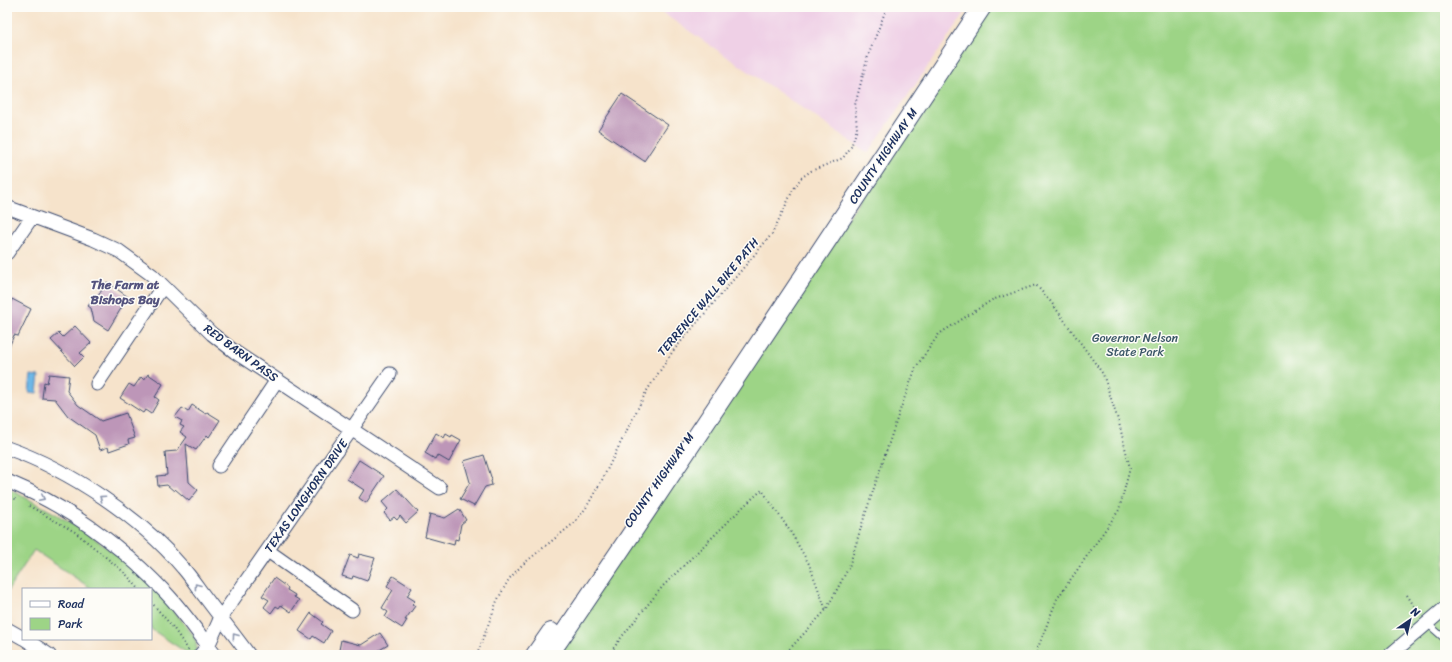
<svg xmlns="http://www.w3.org/2000/svg" width="1452" height="662" font-family="Sriracha,sans-serif">
<style>
.built{fill:#efd0e6}
.green{fill:#9dd486;stroke:#5c8272}
.water{fill:#6eb7e6;stroke:#4473a2}
.building{fill:#bd96b8}
.lines{fill:none;stroke-linecap:round;stroke-linejoin:round}
.service-casing{stroke:#3c4a6e;stroke-width:8}
.minor-casing{stroke:#3c4a6e;stroke-width:15}
.secondary-casing{stroke:#3c4a6e;stroke-width:20}
.path{stroke:#3c4a6e;stroke-width:2;stroke-dasharray:1 3;stroke-linecap:butt}
.service{stroke:#fff;stroke-width:6}
.minor{stroke:#fff;stroke-width:13}
.secondary{stroke:#fff;stroke-width:18}
.oneway{stroke:#8d97ae}
.labels{text-anchor:middle;stroke-width:3;stroke-linejoin:round;paint-order:stroke}
.street-label{font-size:12px;fill:#1b2f5e;stroke:#fdfcf7}
.park-label{font-size:12px;fill:#3c5868;stroke:#fdfcf7}
.neighbourhood-label{font-size:13px;font-weight:bold;fill:#54537e;stroke:#fdfcf7}
</style>
<rect width="100%" height="100%" fill="#fdfcf7"/>
<filter id="ink" filterUnits="userSpaceOnUse"><feTurbulence type="fractalNoise" baseFrequency=".025" numOctaves="2"/><feDisplacementMap in="SourceGraphic" scale="8" xChannelSelector="R" yChannelSelector="G"/><feConvolveMatrix kernelMatrix="1 2 1 2 8 2 1 2 1" color-interpolation-filters="sRGB"/></filter>
<filter id="wash" filterUnits="userSpaceOnUse"><feTurbulence type="fractalNoise" baseFrequency=".012" numOctaves="4" result="noise"/><feDisplacementMap in="SourceGraphic" scale="16" xChannelSelector="R" yChannelSelector="G"/><feGaussianBlur stdDeviation="0.9" result="paint"/><feColorMatrix in="noise" values="0 0 0 0 0 0 0 0 0 0 0 0 0 0 0 0 0 1.4 0 .05"/><feComposite in="paint" operator="in"/></filter>
<g filter="url(#wash)">
<rect width="100%" height="100%" fill="#f6e3cb"/>
<!-- built -->
<path class="built" d="M654,7h315l-101,146z"/>
<!-- green -->
<path class="green" d="M990,7h455v648h-891z
M7,488c21,11 43,22 64,35 41,25 82,59 111,98 9,12 19,19 12,34h-4l-39,-26v-40h-59l-58,-39 -27,42z"/>
<!-- water -->
<path class="water" d="M31,375l8,1 -2,17 -8,-1z"/>
<g id="blocks">
<!-- building -->
<path class="building" d="M622,94l46,31 -24,36 -46,-31z
M107,282l21,15 -20,33 -14,-9 -3,-13 -3,-2 6,-8 2,1z
M12,299l19,10 -13,27 -4,-1 -7,17v-51l4,1z
M75,326l16,17 -11,10 4,4 -9,9 -24,-26 8,-7 4,4z
M49,374l20,2 -2,15 11,14 23,16 25,-8 9,25 -7,2 1,4 -20,7 -1,-4 -8,3 -5,-15 -27,-19 -13,-17 -13,-1 2,-16 3,1z
M148,374l15,10 -8,13 4,3 -8,14 -6,-4 -2,3 -23,-15 9,-14 5,3 7,-10 3,3z
M192,405l14,9 1,-2 13,8 -11,17 -2,-2 -11,15 -10,-6 3,38 9,8 -9,11 -14,-12 -1,2 -7,-6 -9,1 -1,-10 10,-1 -2,-23 12,-1 10,-14 -7,-5 4,-5 -4,-2 2,-4 -7,-4 7,-9 6,4z
M436,433l8,5 2,-4 5,3 1,-2 9,5 -12,22 -12,-7 -2,4 -10,-6z
M484,455l8,25 -1,1 1,4 -7,2 -11,19 -14,-7 10,-17 -6,-21z
M359,460l25,16 -18,27 -7,-5 5,-8 -17,-11z
M397,489l21,23 -12,11 -6,-7 -3,4 -3,-3 -4,3 -6,-7 4,-4 -6,-7z
M459,509l7,11 -5,4 -3,16 -3,-1 -1,6 -29,-8 5,-23 15,4z
M359,554l16,4 -8,23 -14,-5 -1,3 -10,-3 8,-21 8,3z
M393,576l19,12 -5,8 8,5 -3,3 3,2 -10,14h2l-5,8 -17,-11 3,-5 -6,-4 11,-18 -6,-4z
M274,578l14,10 -1,2 8,5 -1,2 5,3 -8,12 -10,-7 -2,3 -3,-2 -5,7 -7,-6 5,-7 -7,-4z
M311,613l12,9 -2,2 10,7 -7,12 -11,-7 -2,3 -12,-8z
M380,633l8,12 -12,7 -1,3h-37l3,-15 20,5z"/>
</g>
</g>
<g filter="url(#ink)">
<use href="#blocks" fill-opacity="0" stroke="#3c4a6e" stroke-width="1"/>
<g class="lines">
<defs>
<path id="service" d="M1428,624l17,15"/>
<path id="minor" d="M7,207l86,32 26,12 33,24 60,59 23,18 205,136
M7,253l25,-36
M97,384l66,-98
M7,448c63,22 133,69 176,120 8,9 15,20 22,29 15,20 30,39 44,58
M219,466l58,-86
M7,481c60,25 114,64 159,112 18,19 33,41 49,62
M268,551l84,59
M7,629l16,9
M25,639l24,16
M200,655l8,-9 13,-29 169,-243
M1390,655l55,-47"/>
<path id="secondary" d="M535,655l16,-23
M549,655c147,-214 289,-432 433,-648"/>
</defs>
<!-- service casing -->
<use href="#service" class="service-casing"/>
<!-- minor casing -->
<use href="#minor" class="minor-casing"/>
<!-- secondary casing -->
<use href="#secondary" class="secondary-casing"/>
<!-- path -->
<path class="path" d="M7,496l11,4
M29,506l46,26 50,41 14,16
M1407,595l13,20
M151,602l21,24 17,25
M477,655l20,-54 12,-22 13,-14 52,-42 12,-15 16,-28 44,-88 27,-41 99,-117 21,-44 8,-12 10,-7 32,-13 8,-11 6,-18 -2,-24 13,-49 19,-49
M609,655l11,-16 43,-53 82,-81 17,-15 28,41 19,33 17,46
M784,655l42,-45 23,-43 13,-43 37,-111 17,-46 23,-33 53,-34 44,-15 15,17 52,72 16,49 11,45 -11,42 -62,89 -20,51v5"/>
<!-- service -->
<use href="#service" class="service"/>
<!-- minor -->
<use href="#minor" class="minor"/>
<!-- secondary -->
<use href="#secondary" class="secondary"/>
</g>
<!-- one-way arrows -->
<defs><path id="oneway-chevron" d="M-2-3.5L2.5 0L-2 3.5" fill="none" stroke-width="1.6" stroke-linecap="round" stroke-linejoin="round"/></defs>
<g class="oneway">
<use href="#oneway-chevron" transform="translate(42 498) rotate(26)"/>
<use href="#oneway-chevron" transform="translate(102 498) rotate(-146)"/>
<use href="#oneway-chevron" transform="translate(197 586) rotate(-127)"/>
<use href="#oneway-chevron" transform="translate(235 636) rotate(-126)"/>
</g>
</g>
<g class="labels">
<!-- street labels -->
<g class="street-label">
<text transform="translate(883 156) rotate(-56)" y="4">COUNTY HIGHWAY M</text>
<text transform="translate(708 297) rotate(-50)" y="4">TERRENCE WALL BIKE PATH</text>
<text transform="translate(241 353) rotate(36)" y="4">RED BARN PASS</text>
<text transform="translate(659 480) rotate(-55)" y="4">COUNTY HIGHWAY M</text>
<text transform="translate(306 496) rotate(-55)" y="4">TEXAS LONGHORN DRIVE</text>
</g>
<!-- park labels -->
<g class="park-label">
<text x="1135" y="342">Governor Nelson<tspan x="1135" dy="14">State Park</tspan></text>
</g>
<!-- neighbourhood labels -->
<g class="neighbourhood-label">
<text x="125" y="289">The Farm at<tspan x="125" dy="15">Bishops Bay</tspan></text>
</g>
</g>
<!-- margin -->
<rect width="1452" height="662" fill="none" stroke="#fdfcf7" stroke-width="24"/>
<!-- legend -->
<rect x="22" y="588" width="130" height="52" fill="#fdfcf7" stroke="#a3aaba"/>
<rect x="30" y="601" width="20" height="6" fill="#ffffff" stroke="#a3aaba"/>
<text x="58" y="608" font-size="12" fill="#1b2f5e">Road</text>
<rect x="30" y="618" width="20" height="12" fill="#9dd486" stroke="#a3aaba"/>
<text x="58" y="628" font-size="12" fill="#1b2f5e">Park</text>
<!-- north arrow -->
<g transform="translate(1410 620) rotate(34)" stroke="#fdfcf7" stroke-width="3" paint-order="stroke">
<path d="M0-3L7 15L0 10L-7 15Z" fill="#1b2f5e"/>
<text y="-6" font-size="11" font-weight="bold" text-anchor="middle" fill="#1b2f5e">N</text>
</g>
</svg>
